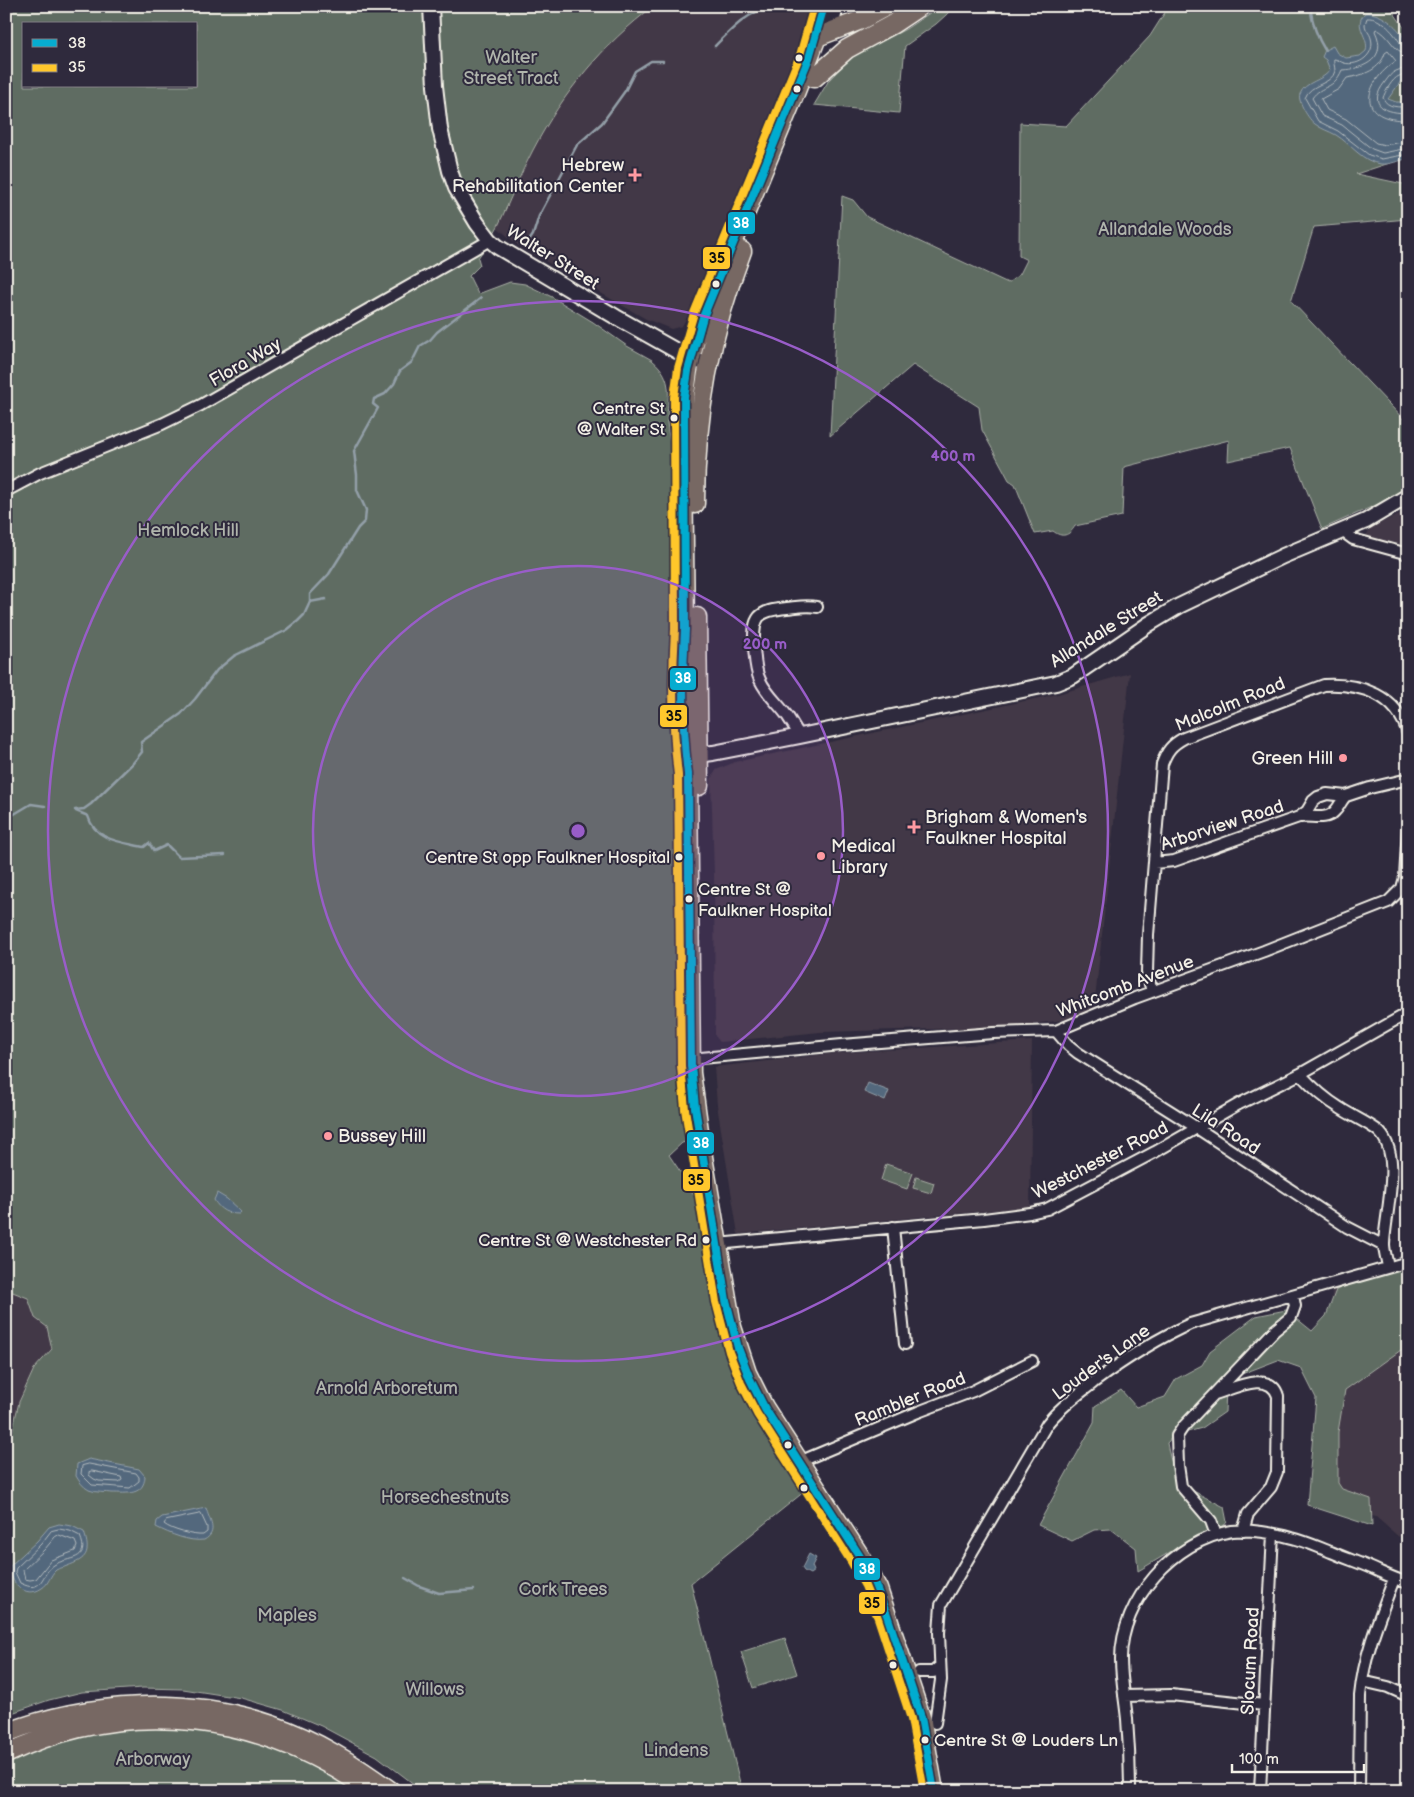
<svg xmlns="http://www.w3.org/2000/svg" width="1414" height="1797" font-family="'Balsamiq Sans',sans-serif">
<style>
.built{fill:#423846}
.green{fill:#5e6c62;stroke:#a9aea5;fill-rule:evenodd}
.water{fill:#52687d;stroke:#939fa8}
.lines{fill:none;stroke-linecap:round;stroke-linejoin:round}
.shore{stroke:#b3babd;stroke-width:1}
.stream{stroke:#939fa8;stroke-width:2.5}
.street-casing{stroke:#f4f1e8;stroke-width:14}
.secondary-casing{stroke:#f4f1e8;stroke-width:18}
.highway-casing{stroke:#f4f1e8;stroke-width:21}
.street{stroke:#2f2a3d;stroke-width:10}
.secondary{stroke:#2f2a3d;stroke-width:14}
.highway{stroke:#776864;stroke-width:18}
.bus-1-casing{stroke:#2f2a3d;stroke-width:11}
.bus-2-casing{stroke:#2f2a3d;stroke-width:11}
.bus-1{stroke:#06acd0;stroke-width:8}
.bus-2{stroke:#ffc72c;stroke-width:8}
.ring{fill:none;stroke:#995dc9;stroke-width:2.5}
.bus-dot{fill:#f4f1e8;stroke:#2f2a3d;stroke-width:2}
.poi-dot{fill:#ff9aa2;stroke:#2f2a3d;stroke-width:2}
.labels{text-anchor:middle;stroke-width:4;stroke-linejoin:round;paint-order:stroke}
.bus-label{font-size:17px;fill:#f4f1e8;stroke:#2f2a3d;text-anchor:end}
.park-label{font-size:18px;fill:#b0b5ac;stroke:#2f2a3d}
.poi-label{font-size:18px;fill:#f4f1e8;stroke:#2f2a3d;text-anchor:start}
.street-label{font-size:18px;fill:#f4f1e8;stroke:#2f2a3d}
.centre{fill:#995dc9;stroke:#2f2a3d;stroke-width:2.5}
.ring-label{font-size:15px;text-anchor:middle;font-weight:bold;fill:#995dc9;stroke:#2f2a3d;stroke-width:4;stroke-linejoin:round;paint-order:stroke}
.line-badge{stroke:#2f2a3d;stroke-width:2}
.badge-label{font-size:14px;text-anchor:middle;font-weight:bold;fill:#fff}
.pale-badge-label{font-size:14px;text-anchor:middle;font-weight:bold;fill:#111}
</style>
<rect width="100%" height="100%" fill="#2f2a3d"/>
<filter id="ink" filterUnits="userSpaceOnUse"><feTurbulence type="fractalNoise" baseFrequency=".02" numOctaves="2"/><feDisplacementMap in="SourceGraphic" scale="10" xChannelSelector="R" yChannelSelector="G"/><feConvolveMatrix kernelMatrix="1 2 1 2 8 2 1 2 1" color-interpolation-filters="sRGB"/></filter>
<g filter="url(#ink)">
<!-- built -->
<path class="built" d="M654,6h158l-10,36 -18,50 -94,220 -8,14 -11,3 -25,-10 -127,-73 -22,-19 35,-77 31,-52 37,-45 31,-29z
M1408,511v35l-42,-10 5,-9z
M1130,673l-36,336 -31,11 -53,7 -190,5 -100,10 -5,-6 -1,-161 -3,-96 5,-9 19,-8 323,-68z
M1032,1041l-2,166 -292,27 -21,-129 -3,-38 123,-14z
M1408,1266v267l-6,-2 -3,6 -23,-20 -51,-13 7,-216z
M10,1290l18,8 7,20 12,9 5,22 -18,20 -15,33 -13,56v-166z"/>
<!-- green -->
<path class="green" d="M6,6h648c-51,38 -91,87 -121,144 -13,24 -23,51 -35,76 -6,11 -13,22 -20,32l2,7 -11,11 9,18 32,-12 15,2 27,13 41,25 34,24 25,14c23,19 15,37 15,62 1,12 4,26 5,39l7,603 10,77 -7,2 -13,12c12,18 25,35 31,56 11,39 10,81 19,120 14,56 54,113 86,160l-114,92 51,208h-319l-46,-35 -56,-30 -38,-16 -42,-12 -58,-9 -40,-1 -61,4 -33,8 -43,15v-257l13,-56 15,-33 18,-20 -5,-22 -12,-9 -7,-20 -18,-7 -4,1zM24,24h172v62h-172z
M940,6h16l-20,18 -31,22 -6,67 -85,-8 15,-25 17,-18 11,-8 49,-25z
M1169,6h220l19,27v124l-52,17 52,11v34l-94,8 -23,74 117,123v63l-21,13 -65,29 -32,-81 -62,13 1,-21 -105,27 -2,49 -47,10c-6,10 -13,12 -22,5l-18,3 -20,-50 -6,-4 -27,-50 -3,-23 -66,-42 -83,71 12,-240 11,4 14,17 141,66 12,-9 7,-14 -8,-4 1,-133 46,3 84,-90z
M886,1164l27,9 -6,16 -26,-9z
M916,1177l18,6 -3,10 -18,-5z
M1392,1266h16v79l-63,45 -7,42v51l4,6 29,10 1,27 -65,-21 9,-107 -15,-30 -23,-8 -39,15 -13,12 -1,25 -23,16 -29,8 -6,7c8,45 20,44 57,64l3,15 -5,6 -25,8 -59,35 -2,-23 -25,-19 -17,1 -22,11 -34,-16 56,-102 1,-17 26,-16 15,17 29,-10 11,-18 26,-14 8,-14 46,-35 30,-6 26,21 14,-15 10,-26z
M785,1638l12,36 -44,14 -12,-36z
M174,1726l69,10 57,22 58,33h-352v-27l59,-26 61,-11z"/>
<!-- water -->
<path class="water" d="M1365,13c17,-2 41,19 43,36 1,11 0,22 0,32h-7l-13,18 8,3h12v57c-9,1 -18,6 -27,5 -19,-2 -30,-20 -45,-29 -7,-4 -15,-6 -21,-11 -6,-4 -18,-23 -15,-30 5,-13 23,-13 30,-24l-4,-10 -4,-3 3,-7 8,-4 4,7 9,5 14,-2 6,-5c4,-14 -14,-25 -1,-38z
M868,1083l21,8 -4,10 -21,-9z
M217,1193l10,6 14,13 -2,2c-12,0 -19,-4 -25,-14z
M89,1459l50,10 6,7c-1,20 -18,17 -33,17 -7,-1 -16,0 -23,-3 -6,-3 -10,-9 -13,-14l1,-12z
M206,1508c3,12 13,24 -2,32 -15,2 -34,-6 -48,-13l1,-6 5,-4z
M59,1524l13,2 12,6c7,21 3,27 -17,34 -4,2 -8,2 -11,4 -6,5 -7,14 -14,18 -17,12 -33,-6 -32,-22l27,-25 12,-14z
M809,1554l7,4 -4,8 2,5 -4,3 -6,-3 -2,-3z"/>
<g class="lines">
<!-- shore -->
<path class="shore" d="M1408,48l-6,-2c-7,-12 -20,-29 -35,-28l-2,6c0,6 5,9 6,14 5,16 -12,29 -27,25 -4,-1 -6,-4 -10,-4 -1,3 1,8 1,12 -3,14 -25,12 -30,27l13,23 20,10 31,24 13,4 26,-5
M1408,54c-15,-1 -18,-20 -32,-25l-1,2c13,27 -10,38 -33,39 -9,21 -20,14 -30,28l10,18 20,9 30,24 11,4 25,-5
M1408,70c-4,-1 -8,-1 -12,1 -5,2 -8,7 -11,11 -19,24 1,31 23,31
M1408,76c-3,0 -7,-1 -9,0 -7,3 -14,16 -16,22 4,10 16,9 25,9
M1408,120c-52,1 -46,-36 -12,-59l-8,-10 -3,2c-5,17 -21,22 -38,25l-8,11 -18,10 6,11 19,9 30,24 9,2 23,-4
M89,1464l47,9 3,4v4l-9,7 -38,-3 -11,-11 1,-8z
M92,1471l29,6 1,3 -3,2 -20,-1 -5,-2 -5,-4v-3z
M201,1514l6,13v5l-4,3c-9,1 -32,-5 -39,-11l2,-3z
M59,1529l11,2 10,5c11,26 -12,20 -26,29 -14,9 -10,30 -34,18l-5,-11 1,-4 25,-24 10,-13z
M59,1535l16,6 2,5 -2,5 -24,9 -15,19 -6,1 -5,-1 -2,-9 22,-21 10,-12z"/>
<!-- stream -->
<path class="stream" d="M1310,6c2,16 6,30 15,44
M715,46c18,-18 32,-34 58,-40
M527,244l6,-9 6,-19 38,-71 25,-22 23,-32 10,-20 16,-10h12
M310,602l16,-3
M75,810l9,-1 7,-5 42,-41 9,-11 -1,-10 40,-28 14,-15 22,-29 17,-14 53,-26 11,-9 6,-6 6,-13v-8l19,-20 29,-46 7,-7 1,-11 -9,-20v-15l-3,-24 24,-43 -5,-4 1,-5 11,-5 9,-10 6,-13 12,-9 8,-16 10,-6 7,-8 44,-34
M76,811l12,5c7,25 34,26 56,31l5,-4 5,8 13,-6 12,12 46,-2
M6,819l25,-15 14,2
M405,1578l14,8 20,7 35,-3"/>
<defs>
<path id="street" d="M6,491l34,-18 122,-49 39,-19 289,-165
M1342,531l11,8 55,15
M800,736c-4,-6 -8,-13 -12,-19 -9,-13 -21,-22 -28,-37 -5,-10 -5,-22 -6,-33 -1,-31 3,-36 33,-39 10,-1 20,-3 30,-1
M1300,817c11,-2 25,4 34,-5 6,-5 6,-11 12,-16
M1154,863l20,-2 125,-44 8,-6 6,-10 5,-4 9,-3 19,2 24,-8 38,-9
M1152,992l-5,-20 1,-37 14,-171c5,-13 9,-19 22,-26l140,-53c37,-2 73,10 84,49
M1056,1031l12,14 10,8 119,75 150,99 37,19
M690,1059l152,-14 151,-12 63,-2 79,-33 129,-47 124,-49 14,-14 3,-11 3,-50
M1300,1074c12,13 25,25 40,34 12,8 26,14 37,22 27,21 8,84 7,114 0,7 3,16 4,23
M893,1227l12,117
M717,1244l267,-25 46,-6 17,-4 108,-57 84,-48 61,-30 108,-61
M1215,1394c17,-5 55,-25 63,2l-1,76 -6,15 -23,27 -5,17
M799,1462l119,-50 55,-21 59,-30
M1216,1535l-5,-14 -30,-35 -3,-21 -1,-29 6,-9 92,-97 16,-13 4,-11 -2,-11
M919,1672h14l7,-6
M1362,1681l26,6 20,9
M1124,1696l47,-1 93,10
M935,1723l6,-43 -2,-47 2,-28 106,-181c13,-17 31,-29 47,-42 30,-22 62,-43 96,-58l218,-62
M1130,1791c0,-24 -1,-48 -3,-72 -2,-20 -6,-40 -6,-60 0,-59 53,-119 111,-128 16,-2 43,2 60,7 13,3 26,9 39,14 16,7 33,12 49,20 9,4 18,8 28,11
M1260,1791l13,-257
M1359,1791l1,-95c4,-41 19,-78 34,-117"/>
<path id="secondary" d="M431,6l4,80 5,43 10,42 6,17 21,35 13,17 8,7 118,70 75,42 18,5
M830,32l6,-26
M817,37l7,-31
M689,756l24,-3 87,-17 256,-53 17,-7 76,-52 30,-18 104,-50 83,-35 42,-25"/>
<path id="highway" d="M887,6l-26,14 -44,17 -23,59 -85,205 -15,43 -6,27 -5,40v46l2,172 -2,36 1,79 4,30 3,299 10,72 31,182 15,46 17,34 98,152 16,30 43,128 13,74
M814,78l33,-29 46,-25 27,-18
M695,504c0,-87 16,-173 47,-253
M697,617l2,169
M6,1733c82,-32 182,-37 266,-8 44,15 82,39 119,66
M6,1754c121,-58 256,-42 364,37"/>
</defs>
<!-- street casing -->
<use href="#street" class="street-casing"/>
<!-- secondary casing -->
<use href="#secondary" class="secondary-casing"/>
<!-- highway casing -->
<use href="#highway" class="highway-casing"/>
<!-- street -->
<use href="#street" class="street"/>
<!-- secondary -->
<use href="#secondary" class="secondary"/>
<!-- highway -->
<use href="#highway" class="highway"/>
<defs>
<path id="bus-1" d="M824,6l-15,52 -106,259 -15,54 -4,27 1,231c-3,48 -3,97 3,145l3,291 4,42 31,193 12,48 12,31 15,30 94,146 15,27 13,33 34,102 13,74"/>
<path id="bus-2" d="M814,6l-14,49 -106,258 -16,55 -4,29 1,232c-3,48 -3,97 3,146l3,291 4,43 31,193 13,50 12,31 16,31 93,146 15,26 13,32 33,101 13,72"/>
</defs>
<!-- bus-1 casing -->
<use href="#bus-1" class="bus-1-casing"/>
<!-- bus-2 casing -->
<use href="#bus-2" class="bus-2-casing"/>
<!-- bus-1 -->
<use href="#bus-1" class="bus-1"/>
<!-- bus-2 -->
<use href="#bus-2" class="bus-2"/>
</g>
</g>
<!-- distance rings -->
<circle cx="578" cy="831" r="265" fill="#995dc9" fill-opacity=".12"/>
<g class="ring">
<circle cx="578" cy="831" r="265"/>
<circle cx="578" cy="831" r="530"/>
</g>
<!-- markers -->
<g class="bus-dot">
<circle cx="799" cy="58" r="4.5"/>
<circle cx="797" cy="89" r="4.5"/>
<circle cx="716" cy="284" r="4.5"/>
<circle cx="674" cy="418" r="4.5"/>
<circle cx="679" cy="857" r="4.5"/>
<circle cx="689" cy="899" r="4.5"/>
<circle cx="706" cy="1240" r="4.5"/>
<circle cx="788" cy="1445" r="4.5"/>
<circle cx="804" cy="1488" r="4.5"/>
<circle cx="893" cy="1665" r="4.5"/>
<circle cx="925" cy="1740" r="4.5"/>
</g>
<g class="poi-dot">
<path d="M632.5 167.5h5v5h5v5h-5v5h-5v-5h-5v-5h5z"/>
<circle cx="1343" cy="758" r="5"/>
<path d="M911.5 819.5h5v5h5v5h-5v5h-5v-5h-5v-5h5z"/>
<circle cx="821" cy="856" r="5"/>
<circle cx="328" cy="1136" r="5"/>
</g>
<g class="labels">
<!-- bus labels -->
<g class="bus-label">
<text x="665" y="414">Centre St<tspan x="665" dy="21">@ Walter St</tspan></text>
<text x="670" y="863">Centre St opp Faulkner Hospital</text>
<text x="698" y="895" text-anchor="start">Centre St @<tspan x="698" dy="21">Faulkner Hospital</tspan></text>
<text x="697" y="1246">Centre St @ Westchester Rd</text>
<text x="934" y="1746" text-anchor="start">Centre St @ Louders Ln</text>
</g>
<!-- park labels -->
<g class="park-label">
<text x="511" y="63">Walter<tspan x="511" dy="21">Street Tract</tspan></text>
<text x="1165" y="235">Allandale Woods</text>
<text x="188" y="536">Hemlock Hill</text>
<text x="387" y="1394">Arnold Arboretum</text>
<text x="445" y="1503">Horsechestnuts</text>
<text x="563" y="1595">Cork Trees</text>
<text x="287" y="1621">Maples</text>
<text x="435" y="1695">Willows</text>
<text x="676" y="1756">Lindens</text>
<text x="153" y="1765">Arborway</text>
</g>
<!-- poi labels -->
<g class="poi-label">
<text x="624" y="171" text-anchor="end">Hebrew<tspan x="624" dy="21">Rehabilitation Center</tspan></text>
<text x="1333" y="764" text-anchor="end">Green Hill</text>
<text x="925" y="823">Brigham &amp; Women's<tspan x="925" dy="21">Faulkner Hospital</tspan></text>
<text x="831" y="852">Medical<tspan x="831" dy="21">Library</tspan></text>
<text x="338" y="1142">Bussey Hill</text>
</g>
<!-- street labels -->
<g class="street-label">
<text transform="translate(553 257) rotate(32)" y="6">Walter Street</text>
<text transform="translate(245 362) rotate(-30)" y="6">Flora Way</text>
<text transform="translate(1106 629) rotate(-32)" y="6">Allandale Street</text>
<text transform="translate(1230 704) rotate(-22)" y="6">Malcolm Road</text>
<text transform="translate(1222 825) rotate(-18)" y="6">Arborview Road</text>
<text transform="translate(1125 986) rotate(-21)" y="6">Whitcomb Avenue</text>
<text transform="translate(1226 1129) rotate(33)" y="6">Lila Road</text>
<text transform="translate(1100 1160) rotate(-27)" y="6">Westchester Road</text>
<text transform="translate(1101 1362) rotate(-36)" y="6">Louder's Lane</text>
<text transform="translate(910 1399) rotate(-22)" y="6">Rambler Road</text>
<text transform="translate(1250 1661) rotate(-87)" y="6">Slocum Road</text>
</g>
</g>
<circle cx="578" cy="831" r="8" class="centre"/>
<g class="ring-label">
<text x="953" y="461">400 m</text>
<text x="765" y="649">200 m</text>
</g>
<g class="line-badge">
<rect x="727" y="211" width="29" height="24" rx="5" fill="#06acd0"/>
<rect x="702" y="246" width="29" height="24" rx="5" fill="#ffc72c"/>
<rect x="669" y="667" width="28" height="24" rx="5" fill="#06acd0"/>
<rect x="659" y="704" width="29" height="24" rx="5" fill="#ffc72c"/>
<rect x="686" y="1131" width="29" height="24" rx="5" fill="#06acd0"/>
<rect x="682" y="1168" width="29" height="24" rx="5" fill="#ffc72c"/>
<rect x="853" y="1557" width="28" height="24" rx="5" fill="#06acd0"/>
<rect x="858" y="1591" width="28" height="24" rx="5" fill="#ffc72c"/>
</g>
<g class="badge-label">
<text x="741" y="228">38</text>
<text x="683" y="683">38</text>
<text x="701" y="1148">38</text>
<text x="867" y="1574">38</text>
</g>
<g class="pale-badge-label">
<text x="717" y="263">35</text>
<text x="674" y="721">35</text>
<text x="696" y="1185">35</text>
<text x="872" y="1608">35</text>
</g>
<!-- margin -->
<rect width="1414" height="1797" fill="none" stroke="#2f2a3d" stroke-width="25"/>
<rect x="12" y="12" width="1389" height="1772" fill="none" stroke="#f4f1e8" stroke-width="2" filter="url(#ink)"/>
<!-- legend -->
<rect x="22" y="22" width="175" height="65" fill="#2f2a3d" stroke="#7e7a81"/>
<rect x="32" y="39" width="25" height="8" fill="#06acd0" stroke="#7e7a81"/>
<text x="68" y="48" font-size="15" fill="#f4f1e8">38</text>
<rect x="32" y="64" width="25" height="8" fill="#ffc72c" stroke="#7e7a81"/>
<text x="68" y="72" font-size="15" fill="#f4f1e8">35</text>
<!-- scale -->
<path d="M1232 1764v8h132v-8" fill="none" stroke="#f4f1e8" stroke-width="2.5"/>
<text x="1239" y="1764" font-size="15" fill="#f4f1e8" stroke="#2f2a3d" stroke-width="4" paint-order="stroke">100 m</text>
</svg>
